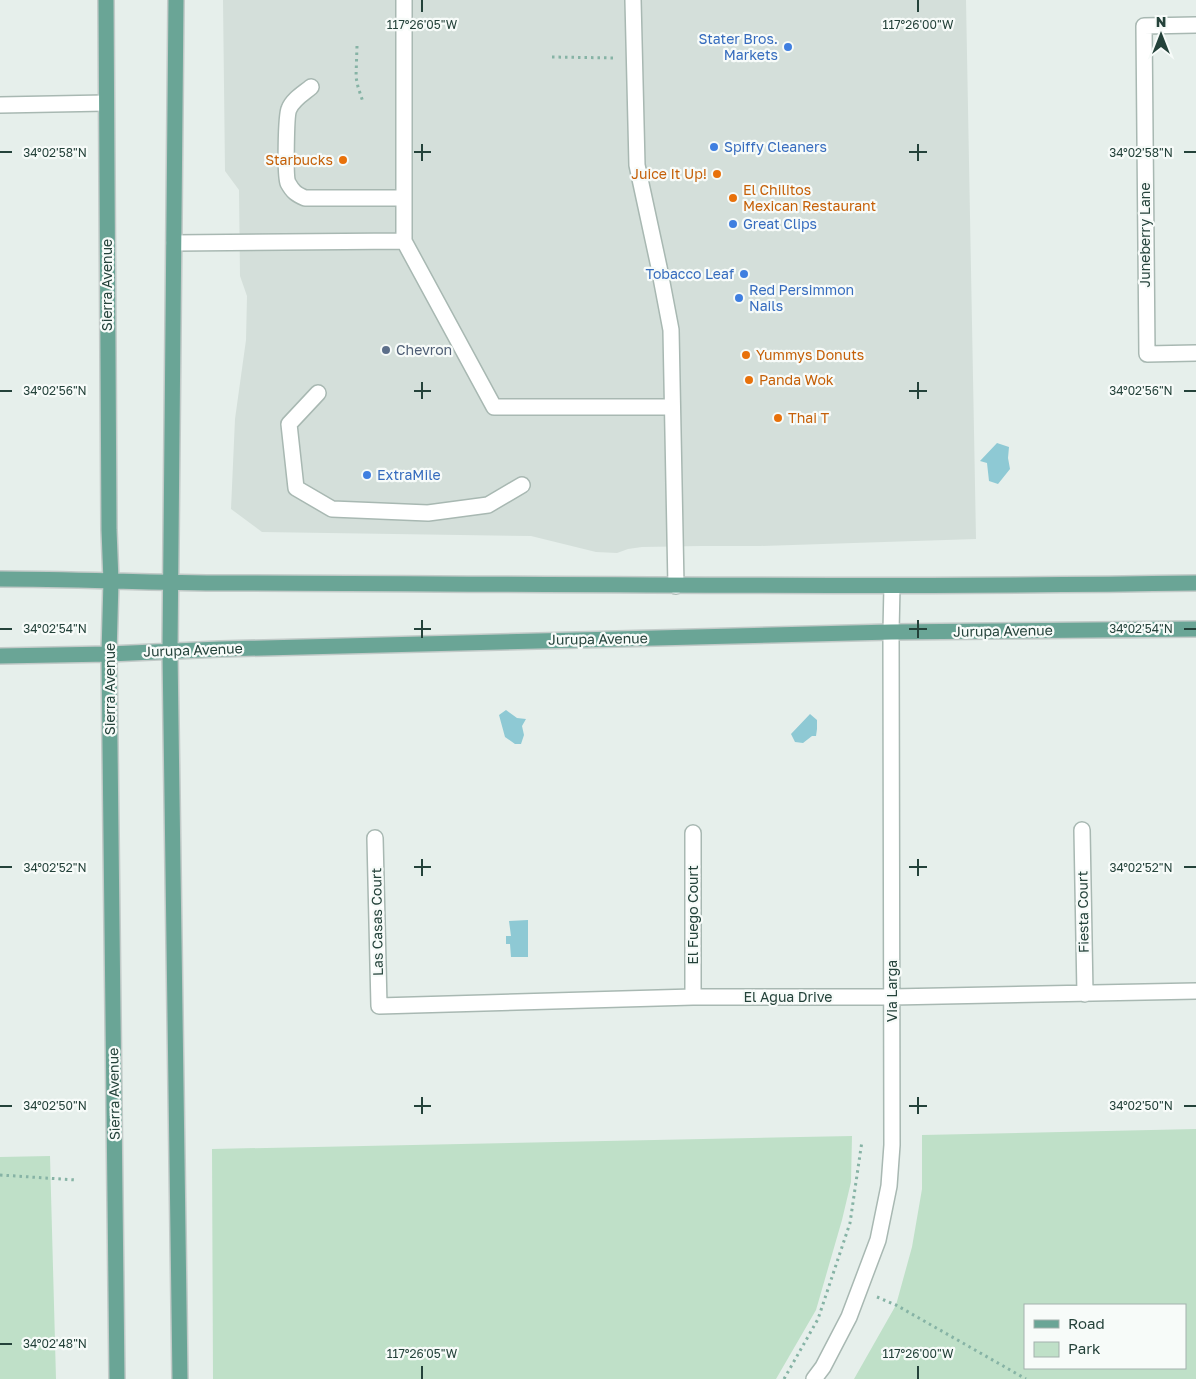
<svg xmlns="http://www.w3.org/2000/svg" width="1196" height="1379" font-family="'Golos Text',sans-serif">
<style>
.built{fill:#d4dfda}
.green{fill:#bfe0c8;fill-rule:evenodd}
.water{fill:#8ec9d4}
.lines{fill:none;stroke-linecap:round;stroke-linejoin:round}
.minor-casing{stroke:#a8b8b2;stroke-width:18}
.major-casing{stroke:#c2cac8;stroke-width:18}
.path{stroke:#86b3a5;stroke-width:3;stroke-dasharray:2.5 4;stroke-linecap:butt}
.minor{stroke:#fff;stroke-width:15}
.major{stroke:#6aa596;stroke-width:15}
.ticks{fill:none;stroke:#24423a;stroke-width:2}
.shop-dot{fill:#3f7fe0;stroke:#f7fbf9;stroke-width:2}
.food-dot{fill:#e8710a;stroke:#f7fbf9;stroke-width:2}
.service-dot{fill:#5c6f8a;stroke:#f7fbf9;stroke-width:2}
.labels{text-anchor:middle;stroke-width:4.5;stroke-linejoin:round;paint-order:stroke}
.shop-label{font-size:14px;fill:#366cbe;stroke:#f7fbf9;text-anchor:start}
.food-label{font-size:14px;fill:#c56008;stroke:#f7fbf9;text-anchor:start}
.street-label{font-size:14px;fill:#24423a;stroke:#f7fbf9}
.service-label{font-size:14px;fill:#4e5e75;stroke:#f7fbf9;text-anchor:start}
.ticks-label{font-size:12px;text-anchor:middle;fill:#24423a;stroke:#f7fbf9;stroke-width:4.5;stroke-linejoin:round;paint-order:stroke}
</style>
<rect width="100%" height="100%" fill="#e6efeb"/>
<!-- built -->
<path class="built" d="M223,0h743l10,539 -216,7h-59l-59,1 -14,2 -11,4 -21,-1 -65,-16 -269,-4 -31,-23 4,-90 11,-79 1,-44 -7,-20 -1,-86 -14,-19z"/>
<!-- green -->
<path class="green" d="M1196,1129v250h-342l42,-74 16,-58 10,-58v-54zM1185,1305v63h-160v-63z
M852,1136l-1,46 -9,38 -26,90 -40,69h-563l-1,-230z
M50,1156l6,223h-56v-222z"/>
<!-- water -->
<path class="water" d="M997,443l12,4 -1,11 2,11 -12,15 -9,-3 -2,-18 -7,-2z
M506,710l11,8 9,1 -4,7 2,9 -3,9h-6l-10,-7 -6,-22z
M810,714l7,6v9l-1,7h-4l-9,7 -8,-1 -4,-8z
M528,920v37h-17l-1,-13h-4v-8h5l-2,-15z"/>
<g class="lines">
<defs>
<path id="minor" d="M404,0v241l90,166h178
M633,0l4,165 22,102 12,63 5,256
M1196,25l-52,1 3,328 49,-1
M311,87c-7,6 -18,12 -22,22 -3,6 -4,68 -1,74 5,9 8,11 17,15h99
M0,105l106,-2
M174,243l230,-2
M318,393l-29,31 7,64 36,21 96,4 60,-8 34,-20
M1082,830l3,164
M693,833v164
M375,838l4,168 314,-9h199l304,-6
M814,1379l9,-12 26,-50 29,-77 11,-54 3,-41 -1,-513 1,-46"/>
<path id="major" d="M106,0l3,530 2,51 -2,73 8,725
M176,0l-6,651 10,728
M0,579c76,0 152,4 228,4 323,1 645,5 968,0
M0,656l109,-2 111,-5 671,-17 305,-3"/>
</defs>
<!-- minor casing -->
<use href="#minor" class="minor-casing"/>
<!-- major casing -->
<use href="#major" class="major-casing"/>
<!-- path -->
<path class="path" d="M357,46l-1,31 2,10 5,15
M552,57l63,1
M0,1175l76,5
M877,1297l19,8 130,74
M784,1379l34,-60 32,-96 12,-82"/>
<!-- minor -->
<use href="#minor" class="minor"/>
<!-- major -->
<use href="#major" class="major"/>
</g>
<!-- ticks -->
<path class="ticks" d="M422,0v12M918,0v12M422,144v17M918,144v17M0,152h12M414,152h17M909,152h18M1184,152h12M422,382v17M918,382v17M0,391h12M414,391h17M909,391h18M1184,391h12M422,620v18M918,620v18M0,629h12M414,629h17M909,629h18M1184,629h12M422,859v17M918,859v17M0,867h12M414,867h17M909,867h18M1184,867h12M422,1097v17M918,1097v17M0,1106h12M414,1106h17M909,1106h18M1184,1106h12M0,1344h12M422,1366v13M918,1366v13"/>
<!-- markers -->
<g class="shop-dot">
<circle cx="788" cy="47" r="5"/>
<circle cx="714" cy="147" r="5"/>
<circle cx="733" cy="224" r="5"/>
<circle cx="744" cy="274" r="5"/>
<circle cx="739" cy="298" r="5"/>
<circle cx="367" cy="475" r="5"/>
</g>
<g class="food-dot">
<circle cx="343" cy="160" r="5"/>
<circle cx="717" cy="174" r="5"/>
<circle cx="733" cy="198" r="5"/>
<circle cx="746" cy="355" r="5"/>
<circle cx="749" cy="380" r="5"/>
<circle cx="778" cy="418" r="5"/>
</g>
<circle class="service-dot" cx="386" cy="350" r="5"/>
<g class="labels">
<!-- shop labels -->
<g class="shop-label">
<text x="778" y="44" text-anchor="end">Stater Bros.<tspan x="778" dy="16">Markets</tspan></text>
<text x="724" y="152">Spiffy Cleaners</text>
<text x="743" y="229">Great Clips</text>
<text x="734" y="279" text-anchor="end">Tobacco Leaf</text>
<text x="749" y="295">Red Persimmon<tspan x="749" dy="16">Nails</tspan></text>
<text x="377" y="480">ExtraMile</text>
</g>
<!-- food labels -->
<g class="food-label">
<text x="333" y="165" text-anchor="end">Starbucks</text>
<text x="707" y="179" text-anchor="end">Juice It Up!</text>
<text x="743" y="195">El Chilitos<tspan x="743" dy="16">Mexican Restaurant</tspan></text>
<text x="756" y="360">Yummys Donuts</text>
<text x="759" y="385">Panda Wok</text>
<text x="788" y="423">Thai T</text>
</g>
<!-- street labels -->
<g class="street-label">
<text transform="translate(1145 235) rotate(-90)" y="5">Juneberry Lane</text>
<text transform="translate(107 285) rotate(-90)" y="5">Sierra Avenue</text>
<text transform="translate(1003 631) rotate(-1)" y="5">Jurupa Avenue</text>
<text transform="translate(598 639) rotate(-1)" y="5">Jurupa Avenue</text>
<text transform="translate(193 650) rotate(-2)" y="5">Jurupa Avenue</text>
<text transform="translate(110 689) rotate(-90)" y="5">Sierra Avenue</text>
<text transform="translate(1083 912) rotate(-91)" y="5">Fiesta Court</text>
<text transform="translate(693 915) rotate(-90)" y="5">El Fuego Court</text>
<text transform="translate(377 922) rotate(-91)" y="5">Las Casas Court</text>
<text transform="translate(892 991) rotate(-90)" y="5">Via Larga</text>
<text x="788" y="1002">El Agua Drive</text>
<text transform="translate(114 1094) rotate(-91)" y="5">Sierra Avenue</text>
</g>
<!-- service labels -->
<g class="service-label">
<text x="396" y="355">Chevron</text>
</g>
</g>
<g class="ticks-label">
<text x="422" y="29">117°26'05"W</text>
<text x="918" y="29">117°26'00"W</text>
<text x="55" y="157">34°02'58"N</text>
<text x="1141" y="157">34°02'58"N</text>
<text x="55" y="395">34°02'56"N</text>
<text x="1141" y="395">34°02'56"N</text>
<text x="55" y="633">34°02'54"N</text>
<text x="1141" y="633">34°02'54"N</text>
<text x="55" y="872">34°02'52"N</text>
<text x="1141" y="872">34°02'52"N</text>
<text x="55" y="1110">34°02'50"N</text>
<text x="1141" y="1110">34°02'50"N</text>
<text x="55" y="1348">34°02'48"N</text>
<text x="422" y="1358">117°26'05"W</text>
<text x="918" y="1358">117°26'00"W</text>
</g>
<!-- legend -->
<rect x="1024" y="1304" width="162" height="65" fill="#f7fbf9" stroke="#a3b1ad"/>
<rect x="1034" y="1320" width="25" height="8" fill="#6aa596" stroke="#a3b1ad"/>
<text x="1068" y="1329" font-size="15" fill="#24423a">Road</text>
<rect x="1034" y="1342" width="25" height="15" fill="#bfe0c8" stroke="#a3b1ad"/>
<text x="1068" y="1354" font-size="15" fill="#24423a">Park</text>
<!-- north arrow -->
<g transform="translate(1161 35)" stroke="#f7fbf9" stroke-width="4" paint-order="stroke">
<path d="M0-4L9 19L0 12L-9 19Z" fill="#24423a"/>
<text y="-8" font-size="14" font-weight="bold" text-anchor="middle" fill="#24423a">N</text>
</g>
</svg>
